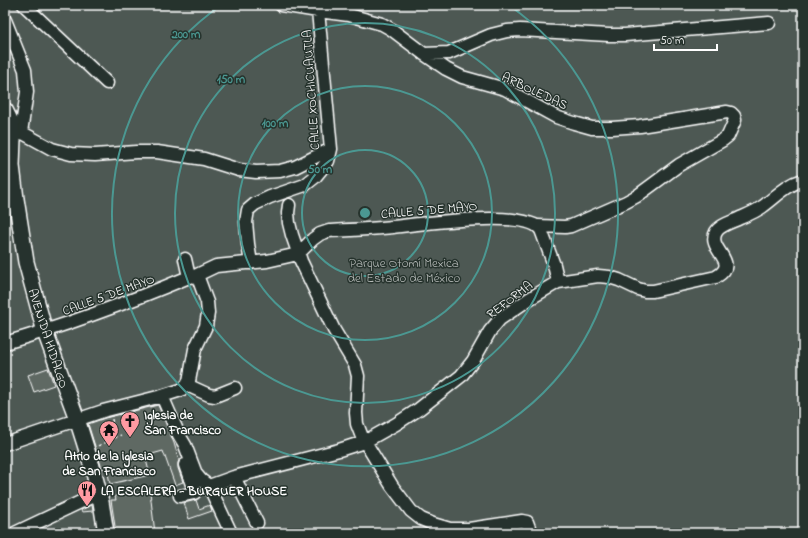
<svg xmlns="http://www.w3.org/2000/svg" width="808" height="538" font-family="'Indie Flower',sans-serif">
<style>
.green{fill:#4d5853;stroke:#a6aca9}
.building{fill:#5f6964;stroke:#fff}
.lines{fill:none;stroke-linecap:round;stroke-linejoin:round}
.minor-casing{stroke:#fff;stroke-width:15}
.major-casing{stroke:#fff;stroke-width:18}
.path{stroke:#fff;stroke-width:1.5;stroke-dasharray:3 3;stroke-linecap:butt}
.minor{stroke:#26332d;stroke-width:12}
.major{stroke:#26332d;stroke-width:15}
.ring{fill:none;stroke:#4b9892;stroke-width:2}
.labels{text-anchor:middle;stroke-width:3;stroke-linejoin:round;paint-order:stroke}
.street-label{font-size:13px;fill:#fff;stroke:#26332d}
.park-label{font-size:13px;fill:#b8bcba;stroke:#26332d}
.poi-label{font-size:13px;font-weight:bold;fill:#fff;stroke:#26332d;text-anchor:start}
.centre{fill:#4b9892;stroke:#26332d;stroke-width:2}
.ring-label{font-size:12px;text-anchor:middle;font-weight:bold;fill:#4b9892;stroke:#26332d;stroke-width:3;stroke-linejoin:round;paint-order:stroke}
</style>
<rect width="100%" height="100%" fill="#333f3a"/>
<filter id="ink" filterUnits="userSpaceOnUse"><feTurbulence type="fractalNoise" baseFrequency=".025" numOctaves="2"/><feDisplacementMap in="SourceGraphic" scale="8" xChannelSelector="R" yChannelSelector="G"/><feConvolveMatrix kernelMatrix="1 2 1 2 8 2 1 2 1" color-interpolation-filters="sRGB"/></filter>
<g filter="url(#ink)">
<!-- green -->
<path class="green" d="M5,5h798v528h-798z"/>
<!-- building -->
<path class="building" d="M48,368l6,17 -20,7 -6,-17z
M158,405l16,38 5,17 -1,3v5l5,14 -8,3 -12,-34 -18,5 5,19 -40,9 -3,-16 -5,1 -14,-45 17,-6z
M150,492l5,41h-39l-5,-33h5l-1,-4z
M196,500l3,9 11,-4 2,6 -23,8 -5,-16z
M92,505l1,6 -11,1 -1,-2z"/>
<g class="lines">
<defs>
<path id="minor" d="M24,5l83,78
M281,5l37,6 31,4 33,9 9,5 33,25 22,15 16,8 43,12 51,28 18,6 18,5h20l28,-2 87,-14 4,1 3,3 1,4 -7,16 -5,4 -44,25 -42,31 -11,6 -55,24 -6,1 -27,-1
M5,20l20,50 2,22 -6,40 -5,4
M424,54l25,-1 42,-18 16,-4 13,-1 89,5h16l144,-12
M21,132l31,17 19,5 24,1 41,-3h21l47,7 35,11 17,2 24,-1 15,-4 36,-18
M289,205l-1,8 1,10 3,12 9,26 33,69 21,35 3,11 -2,37 1,11 5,13 30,49 19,25 10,8 12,5 17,5h19l53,-8 5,1 4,11
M185,259l4,18
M251,263l-3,-19 -2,-22 2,-12 7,-6 15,-7 35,-12 10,-8 13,-16 3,-12 -13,-138 1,-6
M5,343c63,-18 124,-41 184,-66l8,-2 19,-9 51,-5 31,-7 15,-15 7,-5 9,-3c21,-1 43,-2 64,-4 26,-3 134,-18 148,3l13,35 4,17
M187,385l22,10 6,1 20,-8
M162,396l17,39 6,10 11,29 5,6 8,6 22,47
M5,444l98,-33 59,-15 19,-6 6,-5 2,-4 6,-32 11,-23 2,-13 -1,-11 -10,-27
M234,477l23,46
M209,486l25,-9 105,-27 25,-8 32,-18 23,-15 42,-33 12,-15 17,-30 10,-12 29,-20 29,-17 40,-6 11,1 10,3 19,9 7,2h8l63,-14c26,-15 -10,-27 0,-45 4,-7 16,-10 24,-14 7,-3 15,-6 22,-11 14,-10 24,-22 41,-27
M180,496l14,-3v-3l-9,-25
M15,533l76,-36 9,-1"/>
<path id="major" d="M5,110l7,14 1,14 -1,28 4,33 10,63 19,70 32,87 17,54 7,29 5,31"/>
</defs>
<!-- minor casing -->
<use href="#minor" class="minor-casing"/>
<!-- major casing -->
<use href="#major" class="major-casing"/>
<!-- path -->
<path class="path" d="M112,419l3,18
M98,446l23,-11"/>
<!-- minor -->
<use href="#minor" class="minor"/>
<!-- major -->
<use href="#major" class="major"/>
</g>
</g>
<!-- distance rings -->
<g class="ring">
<circle cx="365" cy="213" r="63"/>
<circle cx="365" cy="213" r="127"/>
<circle cx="365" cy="213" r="190"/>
<path d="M510 6A253 253 0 1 1 220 6"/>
</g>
<!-- icons -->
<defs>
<symbol id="church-pin" viewBox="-11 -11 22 30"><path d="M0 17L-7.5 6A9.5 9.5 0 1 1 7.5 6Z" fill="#ff9aa2" stroke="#26332d"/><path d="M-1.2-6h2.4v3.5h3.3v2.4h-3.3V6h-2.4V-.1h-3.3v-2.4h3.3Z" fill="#111"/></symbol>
<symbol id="temple-pin" viewBox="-11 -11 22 30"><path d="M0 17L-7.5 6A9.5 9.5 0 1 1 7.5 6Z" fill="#ff9aa2" stroke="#26332d"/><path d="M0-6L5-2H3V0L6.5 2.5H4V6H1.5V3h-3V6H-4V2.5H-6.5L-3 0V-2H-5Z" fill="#111"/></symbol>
<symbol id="restaurant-pin" viewBox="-11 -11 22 30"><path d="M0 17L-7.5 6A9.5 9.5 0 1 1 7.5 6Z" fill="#ff9aa2" stroke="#26332d"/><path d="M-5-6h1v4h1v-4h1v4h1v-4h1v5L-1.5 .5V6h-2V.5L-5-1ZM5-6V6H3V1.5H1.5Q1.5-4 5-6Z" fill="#111"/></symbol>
</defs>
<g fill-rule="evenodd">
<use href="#church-pin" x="119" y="410" width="22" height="30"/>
<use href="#temple-pin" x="98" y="419" width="22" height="30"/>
<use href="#restaurant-pin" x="76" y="479" width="22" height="30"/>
</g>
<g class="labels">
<!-- street labels -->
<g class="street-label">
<text transform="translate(310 90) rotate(-94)" y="5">CALLE XOCHICUAUTLA</text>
<text transform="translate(535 90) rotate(25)" y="5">ARBOLEDAS</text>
<text transform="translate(429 209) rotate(-5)" y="5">CALLE 5 DE MAYO</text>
<text transform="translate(108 294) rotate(-20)" y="5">CALLE 5 DE MAYO</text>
<text transform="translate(509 299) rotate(-37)" y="5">REFORMA</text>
<text transform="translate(49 338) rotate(72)" y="5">AVENIDA HIDALGO</text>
</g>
<!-- park labels -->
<g class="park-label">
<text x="404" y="267">Parque Otomí Mexica<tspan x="404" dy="15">del Estado de México</tspan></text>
</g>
<!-- poi labels -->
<g class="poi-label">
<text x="144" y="419">Iglesia de<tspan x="144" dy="15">San Francisco</tspan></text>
<text x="109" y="460" text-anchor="middle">Atrio de la iglesia<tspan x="109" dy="15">de San Francisco</tspan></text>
<text x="101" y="495">LA ESCALERA - BURGUER HOUSE</text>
</g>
</g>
<circle cx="365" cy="213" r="6" class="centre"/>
<g class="ring-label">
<text x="186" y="38">200 m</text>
<text x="231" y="83">150 m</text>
<text x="275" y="127">100 m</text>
<text x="320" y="173">50 m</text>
</g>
<!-- margin -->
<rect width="808" height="538" fill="none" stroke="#26332d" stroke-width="20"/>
<rect x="10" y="10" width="788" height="518" fill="none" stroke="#fff" stroke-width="1.5" filter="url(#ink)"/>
<!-- scale -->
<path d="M654 44v6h63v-6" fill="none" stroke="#ffffff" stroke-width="2"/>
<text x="660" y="44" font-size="12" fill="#ffffff" stroke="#26332d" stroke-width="3" paint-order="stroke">50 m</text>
</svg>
